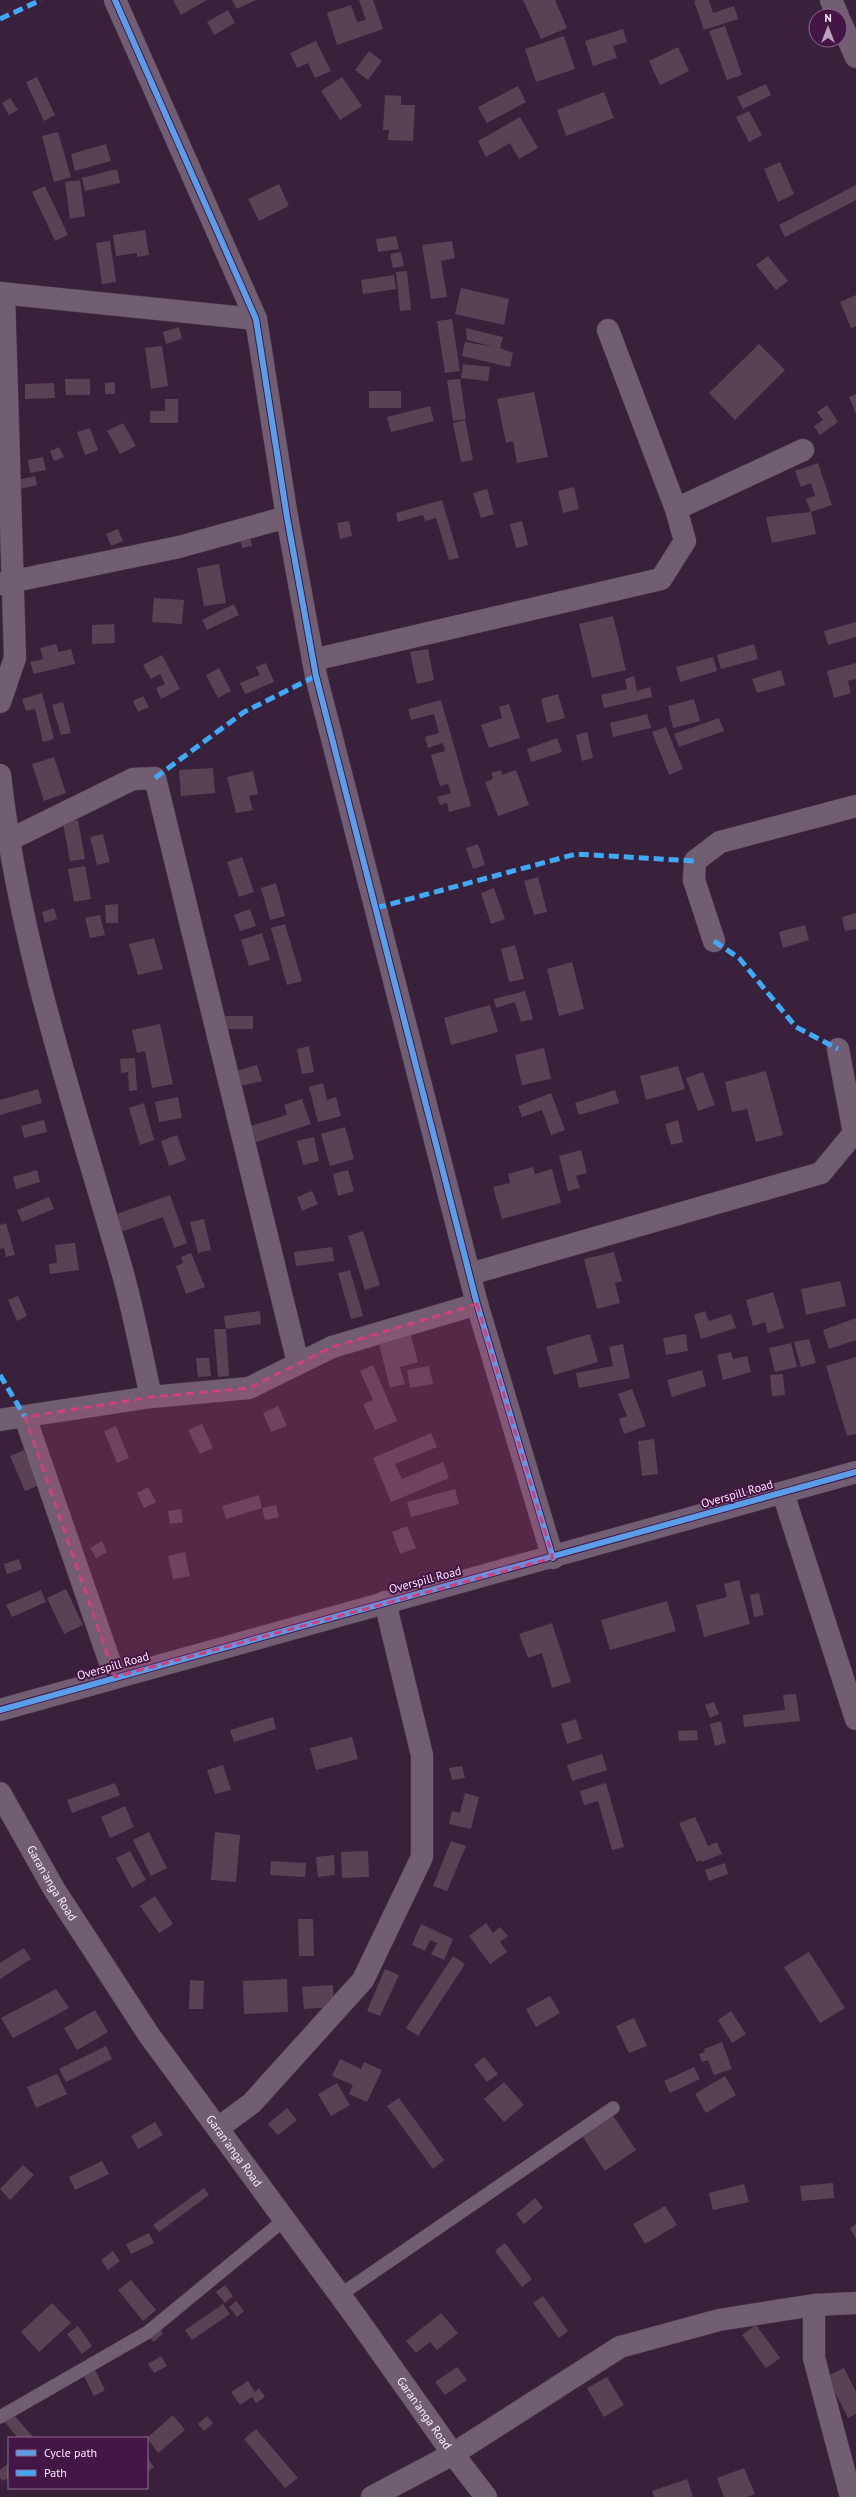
<svg xmlns="http://www.w3.org/2000/svg" width="856" height="2497" font-family="'PT Sans',sans-serif">
<style>
.building{fill:#5a4255}
.lines{fill:none;stroke-linecap:round;stroke-linejoin:round}
.lane-casing{stroke:#503d51;stroke-width:14}
.street-casing{stroke:#503d51;stroke-width:23}
.secondary-casing{stroke:#503d51;stroke-width:23}
.lane{stroke:#725e73;stroke-width:13}
.street{stroke:#725e73;stroke-width:22}
.secondary{stroke:#725e73;stroke-width:22}
.quiet{stroke:#3fa9f5;stroke-width:5;stroke-dasharray:10 5;stroke-linecap:butt}
.cycleway-casing{stroke:#441646;stroke-width:8}
.cycleway{stroke:#5a9eea;stroke-width:6}
.marked{fill:#ce427c;fill-opacity:0.2;stroke:#ce427c;stroke-width:3;stroke-dasharray:8 5;stroke-linejoin:round}
.labels{text-anchor:middle;stroke-width:4;stroke-linejoin:round;paint-order:stroke}
.street-label{font-size:12px;fill:#ffe8ff;stroke:#441646}
</style>
<rect width="100%" height="100%" fill="#3a213b"/>
<!-- building -->
<path class="building" d="M173,0h34l-26,15z
M232,0h24l-19,9z
M359,0h14l10,29 -46,16 -10,-32 24,-8 6,17 9,-2z
M523,0h32l12,28 -26,11z
M698,0h11l4,13 21,-7 4,13 -34,11 -10,-29z
M228,10l7,13 -21,12 -7,-13z
M725,26l17,49 -15,5 -18,-49z
M623,29l4,13 -14,4 4,12 -24,8 -8,-25z
M564,36l11,33 -39,13 -11,-33z
M316,41l15,30 -16,7 -7,-15 -11,5 -7,-15z
M678,47l11,24 -29,14 -11,-24z
M369,51l13,10 -14,19 -13,-10z
M37,77l18,38 -11,6 -18,-39z
M342,77l20,29 -22,14 -19,-29z
M766,84l5,11 -28,14 -6,-12z
M518,86l8,16 -39,21 -9,-16z
M604,92l10,26 -48,18 -9,-26z
M385,95l16,1v9h14l-2,36 -25,-1 1,-10h-6z
M10,98l8,12 -9,5 -7,-12z
M749,111l13,24 -13,7 -13,-25z
M520,117l18,31 -19,11 -9,-16 -24,14 -8,-16z
M58,132l13,45 -17,5 -12,-46z
M106,144l5,17 -36,10 -4,-17z
M780,162l14,32 -16,8 -14,-33z
M117,169l3,14 -35,8 -3,-13z
M80,180l5,36 -15,3 -5,-37z
M279,184l10,22 -30,15 -11,-22z
M856,185v15l-71,37 -6,-12z
M45,186l23,49 -13,6 -23,-49z
M145,230l4,25 -12,2v-4l-21,3 -3,-21z
M396,236l3,13 -21,3 -2,-13z
M110,241l6,41 -14,2 -6,-41z
M452,241l3,17 -14,3 6,36 -16,2 -9,-54z
M401,252l3,14 -11,2 -3,-14z
M768,256l20,25 -12,9 -20,-25z
M407,271l4,39 -11,1 -4,-39z
M394,275l2,14 -33,5 -2,-14z
M461,288l48,11 -5,26 -49,-11z
M856,295v31l-5,2 -11,-26z
M452,319l8,52 -15,2 -8,-52z
M179,327l3,12 -16,5 -3,-12z
M466,328l37,9 -3,11 13,5 -3,14 -48,-11 3,-14 30,5 -28,-7z
M759,344l26,26 -50,50 -26,-27z
M162,346l6,40 -17,3 -6,-41z
M463,364l27,3 -2,14 -27,-3z
M65,379h25v16h-24z
M460,379l6,40 -13,2 -6,-41z
M115,382v12h-10v-11z
M54,383l1,15 -30,1v-15z
M369,391h32v17h-32z
M534,392l14,65 -31,6 -4,-22 -7,2 -9,-44z
M856,394v20l-7,-17z
M165,399h13v24h-28v-12h15z
M827,405l11,17 -18,13 -6,-9 9,-6 -6,-8z
M430,406l4,15 -43,11 -4,-15z
M465,420l8,40 -12,2 -8,-39z
M123,423l13,23 -16,8 -13,-23z
M90,428l8,22 -13,5 -8,-23z
M59,447l5,10 -10,4 -4,-10z
M43,457l3,13 -16,3 -2,-13z
M818,463l14,42 -21,7 -5,-13 9,-3 -4,-13 -10,4 -6,-16z
M35,476l2,9 -21,5 -2,-9z
M574,487l5,22 -16,4 -5,-22z
M487,489l7,25 -13,4 -8,-25z
M442,500l17,58 -10,2 -13,-42 -11,3 -2,-6 -25,7 -2,-9z
M811,512l5,22 -44,9 -6,-26z
M349,521l3,15 -12,3 -3,-16z
M522,521l6,24 -12,3 -6,-24z
M118,529l5,12 -12,5 -5,-12z
M249,534l3,12 -10,2 -3,-12z
M219,564l7,39 -22,3 -7,-38z
M154,598l30,2 -2,24 -30,-2z
M234,604l5,11 -32,15 -5,-10z
M613,616l13,54 -34,8 -13,-54z
M856,622v15l-28,8 -4,-14z
M114,624l1,19 -23,1v-19z
M56,644l3,8 12,-3 4,15 -41,10 -4,-12 13,-3 -3,-11z
M754,644l4,15 -37,10 -4,-14z
M428,649l6,31 -17,4 -7,-32z
M162,655l18,34 -19,10 -5,-11 9,-4 -5,-10 -9,5 -8,-14z
M713,657l4,14 -37,11 -4,-15z
M266,663l8,19 -29,12 -5,-11 20,-8 -4,-8z
M856,663v16l-8,2 3,12 -17,5 -7,-27z
M219,668l12,23 -13,7 -12,-23z
M781,670l4,15 -28,8 -5,-14z
M634,676l3,15 13,-4 2,10 -48,11 -3,-13 26,-6 -2,-10z
M42,693l12,46 -11,3 -8,-33 -9,2 -4,-12z
M558,694l7,24 -18,5 -6,-24z
M143,696l6,11 -11,5 -5,-11z
M694,699l6,22 -27,7 -5,-22z
M441,700l30,106 -22,6 -2,-9 -7,2 -3,-8 14,-4 -3,-9 -8,2 -9,-31 14,-4 -2,-8 -15,5 -3,-11 14,-4 -5,-19 -23,6 -3,-11z
M63,702l8,31 -10,2 -9,-30z
M509,704l11,34 -31,10 -8,-23 21,-7 -3,-11z
M647,714l4,14 -38,9 -3,-14z
M719,718l5,13 -45,16 -5,-13z
M666,727l17,42 -14,6 -17,-43z
M587,732l6,26 -11,3 -6,-26z
M557,738l5,14 -31,10 -4,-13z
M54,757l12,36 -22,8 -12,-37z
M213,768l2,25 -34,3 -2,-26z
M501,770l1,5 14,-5 13,35 -31,11 -13,-34 8,-3 -2,-6z
M253,771l5,23 -9,2 4,14 -17,3 -9,-36z
M78,820l7,39 -15,2 -7,-38z
M103,834l7,28 -13,3 -7,-28z
M478,844l7,21 -12,4 -7,-21z
M242,857l12,35 -15,5 -12,-35z
M85,866l6,33 -17,3 -6,-33z
M538,877l9,35 -13,3 -10,-34z
M276,883l9,33 -15,4 -9,-32z
M494,888l11,31 -14,5 -10,-31z
M118,904v19h-12l-1,-18z
M54,908l3,11 -12,4 -3,-11z
M250,909l6,17 -16,5 -6,-16z
M856,913v16l-11,2 -3,-14z
M100,915l5,20 -15,3 -5,-20z
M285,924l17,57 -15,4 -16,-57z
M805,925l4,15 -26,8 -4,-16z
M262,933l8,27 -21,6 -8,-26z
M154,938l9,31 -25,6 -9,-31z
M515,945l9,34 -15,3 -8,-33z
M572,962l12,47 -25,7 -12,-47z
M525,991l8,28 -12,3 -6,-20 -19,6 -2,-9z
M490,1005l8,27 -47,13 -7,-27z
M225,1016h28v13h-28z
M160,1024l13,60 -21,4 -7,-37 -8,2 -5,-23z
M309,1046l5,26 -12,2 -5,-25z
M544,1048l7,31 -29,6 -7,-30z
M135,1058l2,32 -8,1 -1,-19 -7,1 -1,-14z
M257,1065l5,16 -26,6 -4,-15z
M678,1066l7,23 -39,11 -6,-24z
M766,1071l17,64 -27,7 -9,-33 -15,3 -7,-30z
M703,1072l12,33 -17,6 -12,-33z
M323,1083l4,17 9,-3 5,19 -23,6 -9,-35z
M38,1089l4,14 -42,12v-15z
M615,1090l4,13 -40,12 -4,-12z
M551,1093l14,37 -14,5 -9,-25 -20,7 -4,-11z
M178,1097l4,21 -23,4 -4,-20z
M302,1099l9,25 -55,18 -5,-16 36,-11 -3,-10z
M144,1103l10,37 -14,5 -11,-37z
M44,1120l3,12 -23,6 -3,-12z
M678,1120l5,22 -12,3 -6,-21z
M345,1127l9,32 -24,7 -9,-32z
M177,1135l9,25 -17,6 -8,-25z
M314,1137l5,24 -16,4 -6,-24z
M581,1150l6,23 -11,3 4,12 -12,3 -9,-35z
M533,1167l2,7 17,-5 9,34 -59,16 -9,-32 17,-4 -2,-9z
M37,1170l3,12 -24,7 -3,-12z
M348,1170l6,21 -16,5 -5,-22z
M312,1191l6,13 -16,7 -5,-14z
M170,1195l17,48 -13,5 -11,-31 -42,15 -7,-17z
M49,1197l5,12 -32,13 -5,-12z
M204,1219l7,31 -13,3 -8,-31z
M6,1223l9,32 -9,2 -2,-9 -4,1v-24z
M363,1231l17,54 -15,5 -17,-54z
M75,1243l4,27 -29,4 -1,-10 8,-1 -2,-18z
M332,1247l2,14 -38,5 -2,-14z
M614,1252l8,29 -7,2 5,20 -23,6 -13,-50z
M191,1253l14,34 -19,7 -10,-28 7,-3 -2,-6z
M350,1270l13,46 -12,3 -13,-46z
M840,1281l6,25 -40,9 -5,-26z
M773,1292l11,36 -16,5 -3,-11 -12,4 -7,-26z
M18,1296l9,20 -10,5 -9,-21z
M260,1311l1,13 -35,5 -2,-13z
M705,1311l4,10 22,-7 5,14 -35,11 -7,-24z
M856,1318v22l-27,9 -6,-19z
M409,1328l9,34 -18,5 5,17 -15,4 -13,-52z
M214,1329h12l3,47 -11,1z
M590,1334l8,28 -44,13 -8,-28z
M686,1334l2,17 -22,4 -3,-17z
M809,1339l7,24 -15,4 -7,-25z
M791,1343l6,24 -22,5 -6,-24z
M623,1344l7,34 -51,10 -3,-15 37,-7 -4,-19z
M731,1352l2,7 14,-3 4,16 -28,8 -6,-25z
M856,1357v77l-9,2 -21,-70z
M196,1358h13l2,18 -13,1z
M373,1365l24,56 -22,9 -12,-26 10,-4 -13,-29z
M429,1366l4,18 -23,4 -3,-18z
M702,1370l4,16 -34,11 -5,-17z
M783,1374l2,21 -13,1 -2,-21z
M632,1389l14,37 -22,8 -5,-15 8,-3 -9,-22z
M278,1406l9,20 -16,6 -8,-19z
M202,1424l11,24 -13,6 -12,-24z
M116,1426l13,32 -12,5 -13,-32z
M431,1433l6,14 -42,17 7,15 41,-17 6,16 -58,24 -18,-44z
M654,1439l4,35 -16,2 -4,-35z
M24,1450l15,35 -14,6 -15,-35z
M148,1487l8,15 -12,6 -7,-15z
M455,1489l4,15 -48,13 -4,-15z
M259,1495l3,13 14,-3 3,12 -14,3 -3,-12 -36,11 -4,-13z
M181,1509l2,13 -13,2 -2,-13z
M407,1526l9,22 -16,6 -8,-22z
M102,1541l5,11 -11,6 -6,-10z
M185,1552l5,24 -17,3 -5,-23z
M19,1559l3,10 -15,5 -3,-10z
M739,1580l11,44 -46,13 -8,-32 31,-8 -3,-13z
M66,1589l17,36 -19,9 -17,-36z
M41,1590l5,12 -34,15 -6,-12z
M759,1593l5,22 -10,2 -4,-22z
M667,1601l9,30 -66,19 -9,-30z
M552,1623l19,59 -19,6 -10,-35 -14,5 -9,-24z
M796,1694l4,27 -56,6 -1,-12 42,-5 -2,-15z
M714,1702l5,12 -9,4 -5,-13z
M273,1717l3,12 -42,13 -4,-12z
M576,1719l6,20 -15,5 -6,-20z
M721,1721l5,22 -11,3 -5,-22z
M697,1730l1,10 -19,1 -1,-10z
M352,1737l6,22 -42,11 -6,-22z
M602,1754l5,16 -35,11 -5,-16z
M223,1765l8,25 -16,4 -8,-24z
M462,1766l3,12 -13,2 -3,-12z
M115,1783l5,12 -48,18 -5,-13z
M606,1783l18,64 -12,3 -14,-49 -14,4 -4,-14z
M465,1793l14,4 -8,32 -22,-5 3,-13 8,2z
M125,1806l9,21 -24,11 -9,-21z
M695,1817l13,29 9,-4 5,12 -20,8 -1,-2 -4,2 -18,-39z
M149,1832l18,36 -16,8 -18,-36z
M215,1832l25,3 -4,47 -25,-2z
M451,1841l15,5 -19,45 -14,-5z
M130,1851l16,29 -14,8 -16,-30z
M368,1851l1,26 -27,1 -1,-26z
M334,1855l1,20 -17,2 -2,-20z
M271,1861l35,2 -1,14 -35,-2z
M725,1863l3,11 -19,7 -4,-11z
M155,1896l18,28 -14,9 -19,-27z
M298,1919h15l1,37h-15z
M486,1923l7,10 7,-6 8,9 -8,6 7,10 -17,12 -21,-28z
M421,1924l32,15 -9,21 -13,-6 6,-11 -7,-3 -5,11 -13,-6z
M24,1948l7,11 -31,20v-16z
M809,1952l36,56 -25,15 -36,-56z
M453,1956l12,8 -47,72 -12,-8z
M385,1969l14,6 -19,41 -13,-5z
M287,1979l1,33 -44,2 -1,-33z
M190,1980l14,1 -1,28h-14z
M333,1985l1,22 -30,2 -2,-22z
M56,1989l13,19 -56,30 -12,-20z
M550,1996l10,17 -24,14 -10,-18z
M95,2010l13,22 -31,18 -13,-22z
M731,2011l15,23 -14,9 -14,-23z
M634,2018l13,28 -18,7 -13,-27z
M722,2042l10,27 -18,6 -6,-15 -6,2 -3,-8 6,-2 -1,-3z
M106,2046l6,13 -46,23 -7,-13z
M484,2057l14,17 -11,8 -13,-17z
M340,2059l21,10 3,-7 18,8 -15,32 -18,-8 4,-9 -21,-9z
M694,2067l6,12 -30,14 -6,-12z
M57,2074l10,20 -31,14 -9,-21z
M725,2076l11,19 -30,18 -11,-19z
M504,2082l20,23 -20,17 -20,-23z
M337,2083l13,22 -19,11 -13,-22z
M399,2098l45,62 -11,9 -46,-63z
M287,2108l10,12 -19,15 -10,-11z
M612,2114l24,36 -31,21 -24,-37z
M155,2122l8,13 -25,14 -7,-13z
M102,2161l7,13 -34,16 -6,-13z
M23,2165l11,10 -24,25 -10,-11z
M833,2183l1,15 -32,3 -2,-15z
M744,2184l5,18 -36,8 -4,-17z
M204,2188l5,7 -50,37 -6,-7z
M535,2198l8,10 -19,16 -8,-10z
M665,2206l12,19 -32,19 -12,-20z
M856,2224v15l-6,-11z
M149,2233l5,10 -23,11 -5,-10z
M505,2243l27,36 -10,8 -27,-36z
M113,2251l7,10 -12,9 -7,-10z
M131,2280l25,30 -13,11 -25,-31z
M225,2285l8,11 -8,7 -9,-11z
M543,2296l25,35 -9,7 -26,-35z
M236,2301l8,10 -7,6 -8,-10z
M52,2303l19,20 -32,29 -18,-20z
M223,2304l7,10 -38,26 -7,-10z
M441,2313l17,20 -21,17 -7,-8 -14,11 -10,-12z
M155,2324l8,9 -9,9 -8,-8z
M756,2325l24,33 -14,10 -24,-33z
M78,2326l14,20 -10,8 -15,-20z
M161,2356l6,10 -13,7 -6,-9z
M457,2367l10,13 -22,15 -10,-13z
M94,2368l11,22 -11,6 -11,-22z
M844,2368l12,24v22l-8,4 -21,-42z
M607,2377l17,28 -20,12 -17,-29z
M248,2381l7,11 4,-4 6,9 -9,6 -4,-6 -12,8 -9,-13z
M12,2413l22,25h-16l-15,-18z
M173,2415l12,15 -27,23 -11,-15z
M207,2416l6,7 -9,8 -6,-7z
M256,2429l42,49 -13,10 -41,-49z
M147,2457l7,10 -7,5z
M9,2463v14l-6,4 -3,-3v-8z
M744,2468l11,26 -8,3h-23l-7,-19z
M687,2479l6,18h-39l-2,-6z"/>
<g class="lines">
<defs>
<path id="lane" d="M340,2295l273,-187
M0,2417l148,-85 136,-112"/>
<path id="street" d="M0,293l256,26
M676,509l127,-59
M0,584l179,-37 108,-30
M313,660l348,-81 24,-38 -9,-32 -68,-179
M0,702l15,-44 -11,-364
M0,775c19,171 76,335 123,499 11,40 19,82 28,123
M0,841h7l126,-62 22,-1 143,585
M714,941l-20,-61 1,-19 25,-19 136,-36
M470,1274l351,-101 33,-40 -16,-84
M25,1417l90,260
M0,1420l151,-23 98,-9 83,-41 145,-43
M783,1493l73,226
M218,2128l34,-25 111,-123 59,-123v-102l-37,-153
M814,2305v53l37,139
M372,2497l81,-43 167,-107 99,-27 95,-15 42,-2"/>
<g id="secondary">
<path d="M115,0l141,319 31,198 29,159 161,628 76,254"/>
<path d="M831,0l7,16"/>
<path d="M840,21l16,36"/>
<path d="M0,1710l856,-238"/>
<path id="s1" d="M0,1793l54,96 95,146 207,282 97,137 33,43"/>
</g>
</defs>
<!-- lane casing -->
<use href="#lane" class="lane-casing"/>
<!-- street casing -->
<use href="#street" class="street-casing"/>
<!-- secondary casing -->
<use href="#secondary" class="secondary-casing"/>
<!-- lane -->
<use href="#lane" class="lane"/>
<!-- street -->
<use href="#street" class="street"/>
<!-- secondary -->
<use href="#secondary" class="secondary"/>
<!-- quiet -->
<path class="quiet" d="M0,19l41,-19
M155,778l89,-66 72,-36
M376,908l200,-54 119,7
M714,941l25,17 57,69 42,22
M0,1375l25,42"/>
<defs>
<path id="cycleway" d="M115,0l141,319 31,198 29,159 161,628 76,254
M0,1710l856,-238"/>
</defs>
<!-- cycleway casing -->
<use href="#cycleway" class="cycleway-casing"/>
<!-- cycleway -->
<use href="#cycleway" class="cycleway"/>
</g>
<!-- marked area -->
<path class="marked" d="M477,1304l76,254 -438,119 -90,-260 126,-20 98,-9 83,-41z"/>
<g class="labels">
<!-- street labels -->
<g class="street-label">
<text transform="translate(737 1494) rotate(-16)" y="4">Overspill Road</text>
<text transform="translate(425 1580) rotate(-15)" y="4">Overspill Road</text>
<text transform="translate(113 1666) rotate(-16)" y="4">Overspill Road</text>
<text dy="4" stroke="none"><textPath href="#s1" startOffset="104">Garan'anga Road</textPath></text>
<text dy="4" stroke="none"><textPath href="#s1" startOffset="428">Garan'anga Road</textPath></text>
<text dy="4" stroke="none"><textPath href="#s1" startOffset="752">Garan'anga Road</textPath></text>
</g>
</g>
<!-- legend -->
<rect x="8" y="2437" width="140" height="52" fill="#441646" stroke="#8f6a90"/>
<rect x="16" y="2450" width="20" height="6" fill="#5a9eea" stroke="#8f6a90"/>
<text x="44" y="2457" font-size="12" fill="#ffe8ff">Cycle path</text>
<rect x="16" y="2470" width="20" height="6" fill="#3fa9f5" stroke="#8f6a90"/>
<text x="44" y="2477" font-size="12" fill="#ffe8ff">Path</text>
<!-- north arrow -->
<g transform="translate(828 28)"><circle r="19" fill="#441646" stroke="#8f6a90"/>
<path d="M0-3L7 15L0 10L-7 15Z" fill="#baa2ba"/>
<text y="-6" font-size="11" font-weight="bold" text-anchor="middle" fill="#ffe8ff">N</text>
</g>
</svg>
